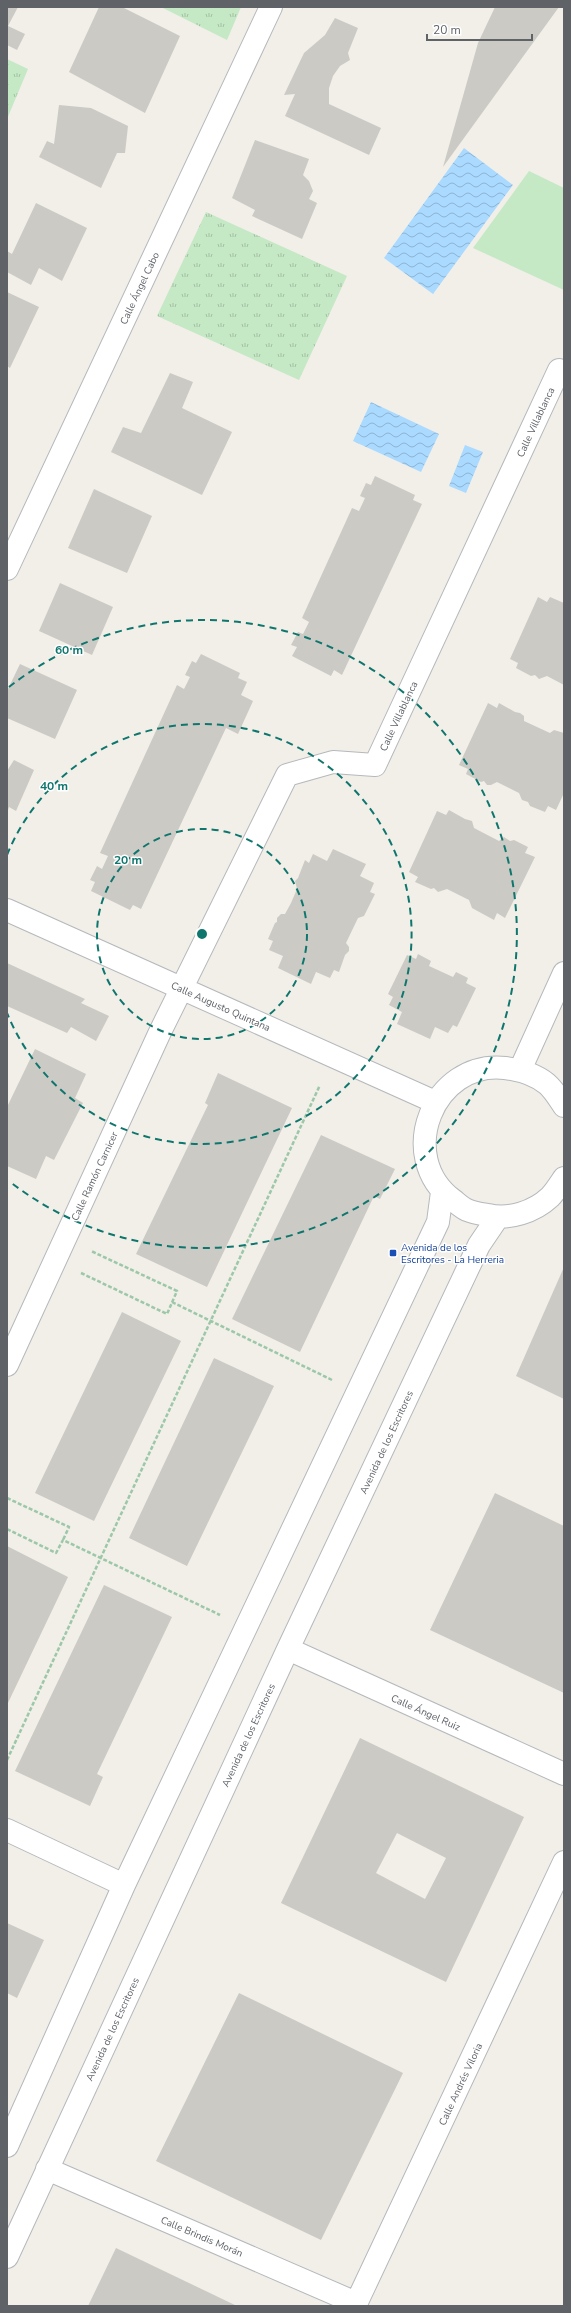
<svg xmlns="http://www.w3.org/2000/svg" width="571" height="2313" font-family="'Nunito Sans',sans-serif">
<style>
.grass{fill:url(#grass-tufts)}
.garden{fill:#c5e8c5}
.water{fill:url(#water-waves)}
.building{fill:#cccac5;fill-rule:evenodd}
.lines{fill:none;stroke-linecap:round;stroke-linejoin:round}
.minor-casing{stroke:#b5b8bc;stroke-width:24}
.path{stroke:#9cc7a9;stroke-width:2.5;stroke-dasharray:4 2;stroke-linecap:butt}
.minor{stroke:#fff;stroke-width:22}
.ring{fill:none;stroke:#0f766e;stroke-width:2;stroke-dasharray:7 5}
.transit-dot{fill:#1a4fb4;stroke:#fff;stroke-width:1.5}
.labels{text-anchor:middle;stroke-width:3;stroke-linejoin:round;paint-order:stroke}
.street-label{font-size:10px;fill:#5f6368;stroke:#fff}
.transit-label{font-size:10px;fill:#164399;stroke:#fff;text-anchor:start}
.centre{fill:#0f766e;stroke:#fff;stroke-width:2}
.ring-label{font-size:12px;text-anchor:middle;font-weight:bold;fill:#0f766e;stroke:#fff;stroke-width:3;stroke-linejoin:round;paint-order:stroke}
</style>
<defs>
<pattern id="grass-tufts" width="24" height="20" patternUnits="userSpaceOnUse"><rect width="24" height="20" fill="#c5e8c5"/><path d="M3 7l-1-3M5 7V3M7 7l1-3M15 17l-1-3M17 17v-4M19 17l1-3" fill="none" stroke="#a3c0a4"/></pattern>
<pattern id="water-waves" width="16" height="10" patternUnits="userSpaceOnUse"><rect width="16" height="10" fill="#aadaff"/><path d="M0 5q4-4 8 0t8 0" fill="none" stroke="#8eb4d2"/></pattern>
</defs>
<rect width="100%" height="100%" fill="#f1efe8"/>
<!-- grass -->
<path class="grass" d="M161,7h80l-14,33z
M7,59l21,10 -21,50z
M206,212l141,64 -48,104 -142,-64z"/>
<!-- garden -->
<path class="garden" d="M529,171l35,17v102l-91,-42z"/>
<!-- water -->
<path class="water" d="M464,148l49,37 -80,109 -49,-36z
M371,402l68,32 -18,38 -68,-31z
M465,445l18,7 -17,41 -17,-7z"/>
<!-- building -->
<path class="building" d="M7,7h11l-10,19 17,8 -8,16 -10,-5z
M99,7h23l58,29 -35,77 -76,-41z
M495,7h64l-116,160 35,-124z
M335,18l23,10 -10,25 2,7 -10,6 -7,10 -4,12v16l52,24 -12,27 -84,-39 10,-22 -11,1 20,-42 21,-18z
M59,105l32,3 37,18 -3,27h-8l-16,35 -62,-31 8,-16 7,3z
M255,140l54,19 -6,16 6,6 4,10 -4,8 8,4 -15,36 -50,-23 3,-6 -23,-12z
M36,203l51,25 -25,53 -23,-13 -8,17 -24,-13v-21l5,3z
M7,292l32,15 -29,61 -3,-2z
M170,373l23,9 -11,26 50,24 -30,63 -91,-43 12,-25 18,6z
M375,476l40,19 -2,5 9,4 -80,171 -8,-5 -3,6 -39,-20 5,-9 -6,-2 7,-13 5,2 6,-12 -7,-4 50,-110 7,3 6,-13 -5,-2 6,-13 5,2z
M94,489l58,27 -25,57 -59,-25z
M60,583l53,24 -21,48 -53,-24z
M538,597l9,5 3,-5 14,6v82l-17,-9 -8,3 -4,-4 -4,1 -15,-8 2,-5 -8,-4z
M201,654l39,19 -2,5 9,4 -6,13 12,6 -15,33 -12,-6 -85,181 -8,-4 -3,5 -39,-19 4,-9 -5,-2 7,-14 5,3 6,-13 -8,-3 77,-168 7,4 6,-12 -5,-2 7,-14 4,2z
M20,664l57,26 -22,49 -48,-21v-27z
M488,703l9,5 2,-5 16,9 5,1 4,3v5l26,12 4,-3 10,3v60l-8,17 -8,-4 -3,6 -15,-6 -2,-4 -6,-2 -3,-7 -22,-11 -6,3h-4l-3,-4 -3,1 -15,-8 2,-5 -9,-4z
M14,760l20,10 -18,41 -7,-4 -2,6v-42z
M449,810l16,9 7,2 2,7 25,13 5,-4 6,4 4,-1 14,7 -3,6 10,4 -30,61 -8,-5 -3,7 -22,-12 -3,-8 -22,-11 -9,3 -4,-4 -3,1 -16,-7 3,-5 -9,-5 28,-61 9,4z
M333,849l33,15 -6,12 14,7 -4,9 5,2 -11,22 -6,2 -12,25 3,4v4l-4,4 -6,17 -5,-2 -4,8 -14,-6 -5,12 -33,-16 5,-12 -14,-6 4,-9 -5,-2 7,-16 2,-1v-4l4,-4h4l6,-11 6,-14 -2,-8 3,-3 7,-18 4,3 4,-9 14,7z
M418,954l13,7 -2,5 24,11 3,-5 12,6 -2,5 10,5 -19,39 -4,-2 -5,8 -13,-6 -5,12 -33,-15 5,-12 -13,-7 4,-8 -5,-3 19,-39 9,4z
M7,963l78,36 -4,4 28,13 -13,25 -25,-14 -4,6 -60,-27z
M35,1049l51,25 -11,24 8,5 -29,57 -8,-4 -10,23 -29,-13v-59z
M218,1073l74,35 -85,179 -71,-33 72,-149 -3,-2z
M321,1135l74,34 -15,30 -6,-3 -74,156 -68,-33z
M564,1267v132l-48,-23z
M122,1312l59,29 -87,180 -59,-28z
M214,1358l60,28 -87,180 -58,-28z
M495,1493l69,33v167l-134,-63z
M7,1546l61,31 -61,128z
M104,1585l68,32 -75,157 6,3 -13,29 -75,-35z
M360,1738l164,79 -78,165 -165,-79zM397,1833l49,25 -21,41 -49,-26z
M7,1923l37,17 -27,58 -10,-5z
M239,1993l164,80 -82,167 -165,-79z
M116,2248l121,58h-149z"/>
<g class="lines">
<defs>
<path id="minor" d="M7,569l264,-562
M7,910l428,192
M520,1070l44,-97
M564,1106c-5,-7 -10,-16 -17,-22 -11,-9 -27,-14 -42,-16 -72,-8 -110,89 -52,132 4,3 9,8 14,10 7,3 15,4 21,5 21,5 46,-3 62,-18 5,-5 10,-13 14,-19
M7,1365l153,-333 127,-257 46,-13 42,3 184,-395
M288,1649l276,125
M7,1830l117,55
M7,2146l117,-261 314,-663 4,-30
M47,2169l309,134
M7,2257l281,-608 191,-404 19,-28
M355,2306l209,-444"/>
</defs>
<!-- minor casing -->
<use href="#minor" class="minor-casing"/>
<!-- path -->
<path class="path" d="M81,1273l86,41 10,-23 -86,-40
M172,1302l160,78
M7,1498l62,29 -6,13
M7,1529l49,24 7,-13 157,75
M7,1760l313,-675"/>
<!-- minor -->
<use href="#minor" class="minor"/>
</g>
<!-- distance rings -->
<g class="ring">
<circle cx="202" cy="934" r="105"/>
<path d="M7 855A210 210 0 1 1 7 1013"/>
<path d="M9 687A314 314 0 1 1 9 1181"/>
</g>
<!-- markers -->
<rect class="transit-dot" x="389" y="1249" width="8" height="8" rx="2"/>
<g class="labels">
<!-- street labels -->
<g class="street-label">
<text transform="translate(139 288) rotate(-65)" y="4">Calle Ángel Cabo</text>
<text transform="translate(535 422) rotate(-65)" y="4">Calle Villablanca</text>
<text transform="translate(398 716) rotate(-65)" y="4">Calle Villablanca</text>
<text transform="translate(221 1006) rotate(24)" y="4">Calle Augusto Quintana</text>
<text transform="translate(94 1176) rotate(-65)" y="4">Calle Ramón Carnicer</text>
<text transform="translate(386 1442) rotate(-65)" y="4">Avenida de los Escritores</text>
<text transform="translate(426 1712) rotate(24)" y="4">Calle Ángel Ruiz</text>
<text transform="translate(248 1735) rotate(-65)" y="4">Avenida de los Escritores</text>
<text transform="translate(112 2029) rotate(-65)" y="4">Avenida de los Escritores</text>
<text transform="translate(460 2084) rotate(-65)" y="4">Calle Andrés Viloria</text>
<text transform="translate(202 2236) rotate(23)" y="4">Calle Brindis Morán</text>
</g>
<!-- transit labels -->
<g class="transit-label">
<text x="401" y="1251">Avenida de los<tspan x="401" dy="12">Escritores - La Herreria</tspan></text>
</g>
</g>
<circle cx="202" cy="934" r="6" class="centre"/>
<g class="ring-label">
<text x="69" y="654">60 m</text>
<text x="54" y="790">40 m</text>
<text x="128" y="864">20 m</text>
</g>
<!-- border -->
<rect width="571" height="2313" fill="none" stroke="#5f6368" stroke-width="16"/>
<!-- scale -->
<path d="M427 34v6h105v-6" fill="none" stroke="#5f6368" stroke-width="2"/>
<text x="433" y="34" font-size="12" fill="#5f6368" stroke="#ffffff" stroke-width="3" paint-order="stroke">20 m</text>
</svg>
